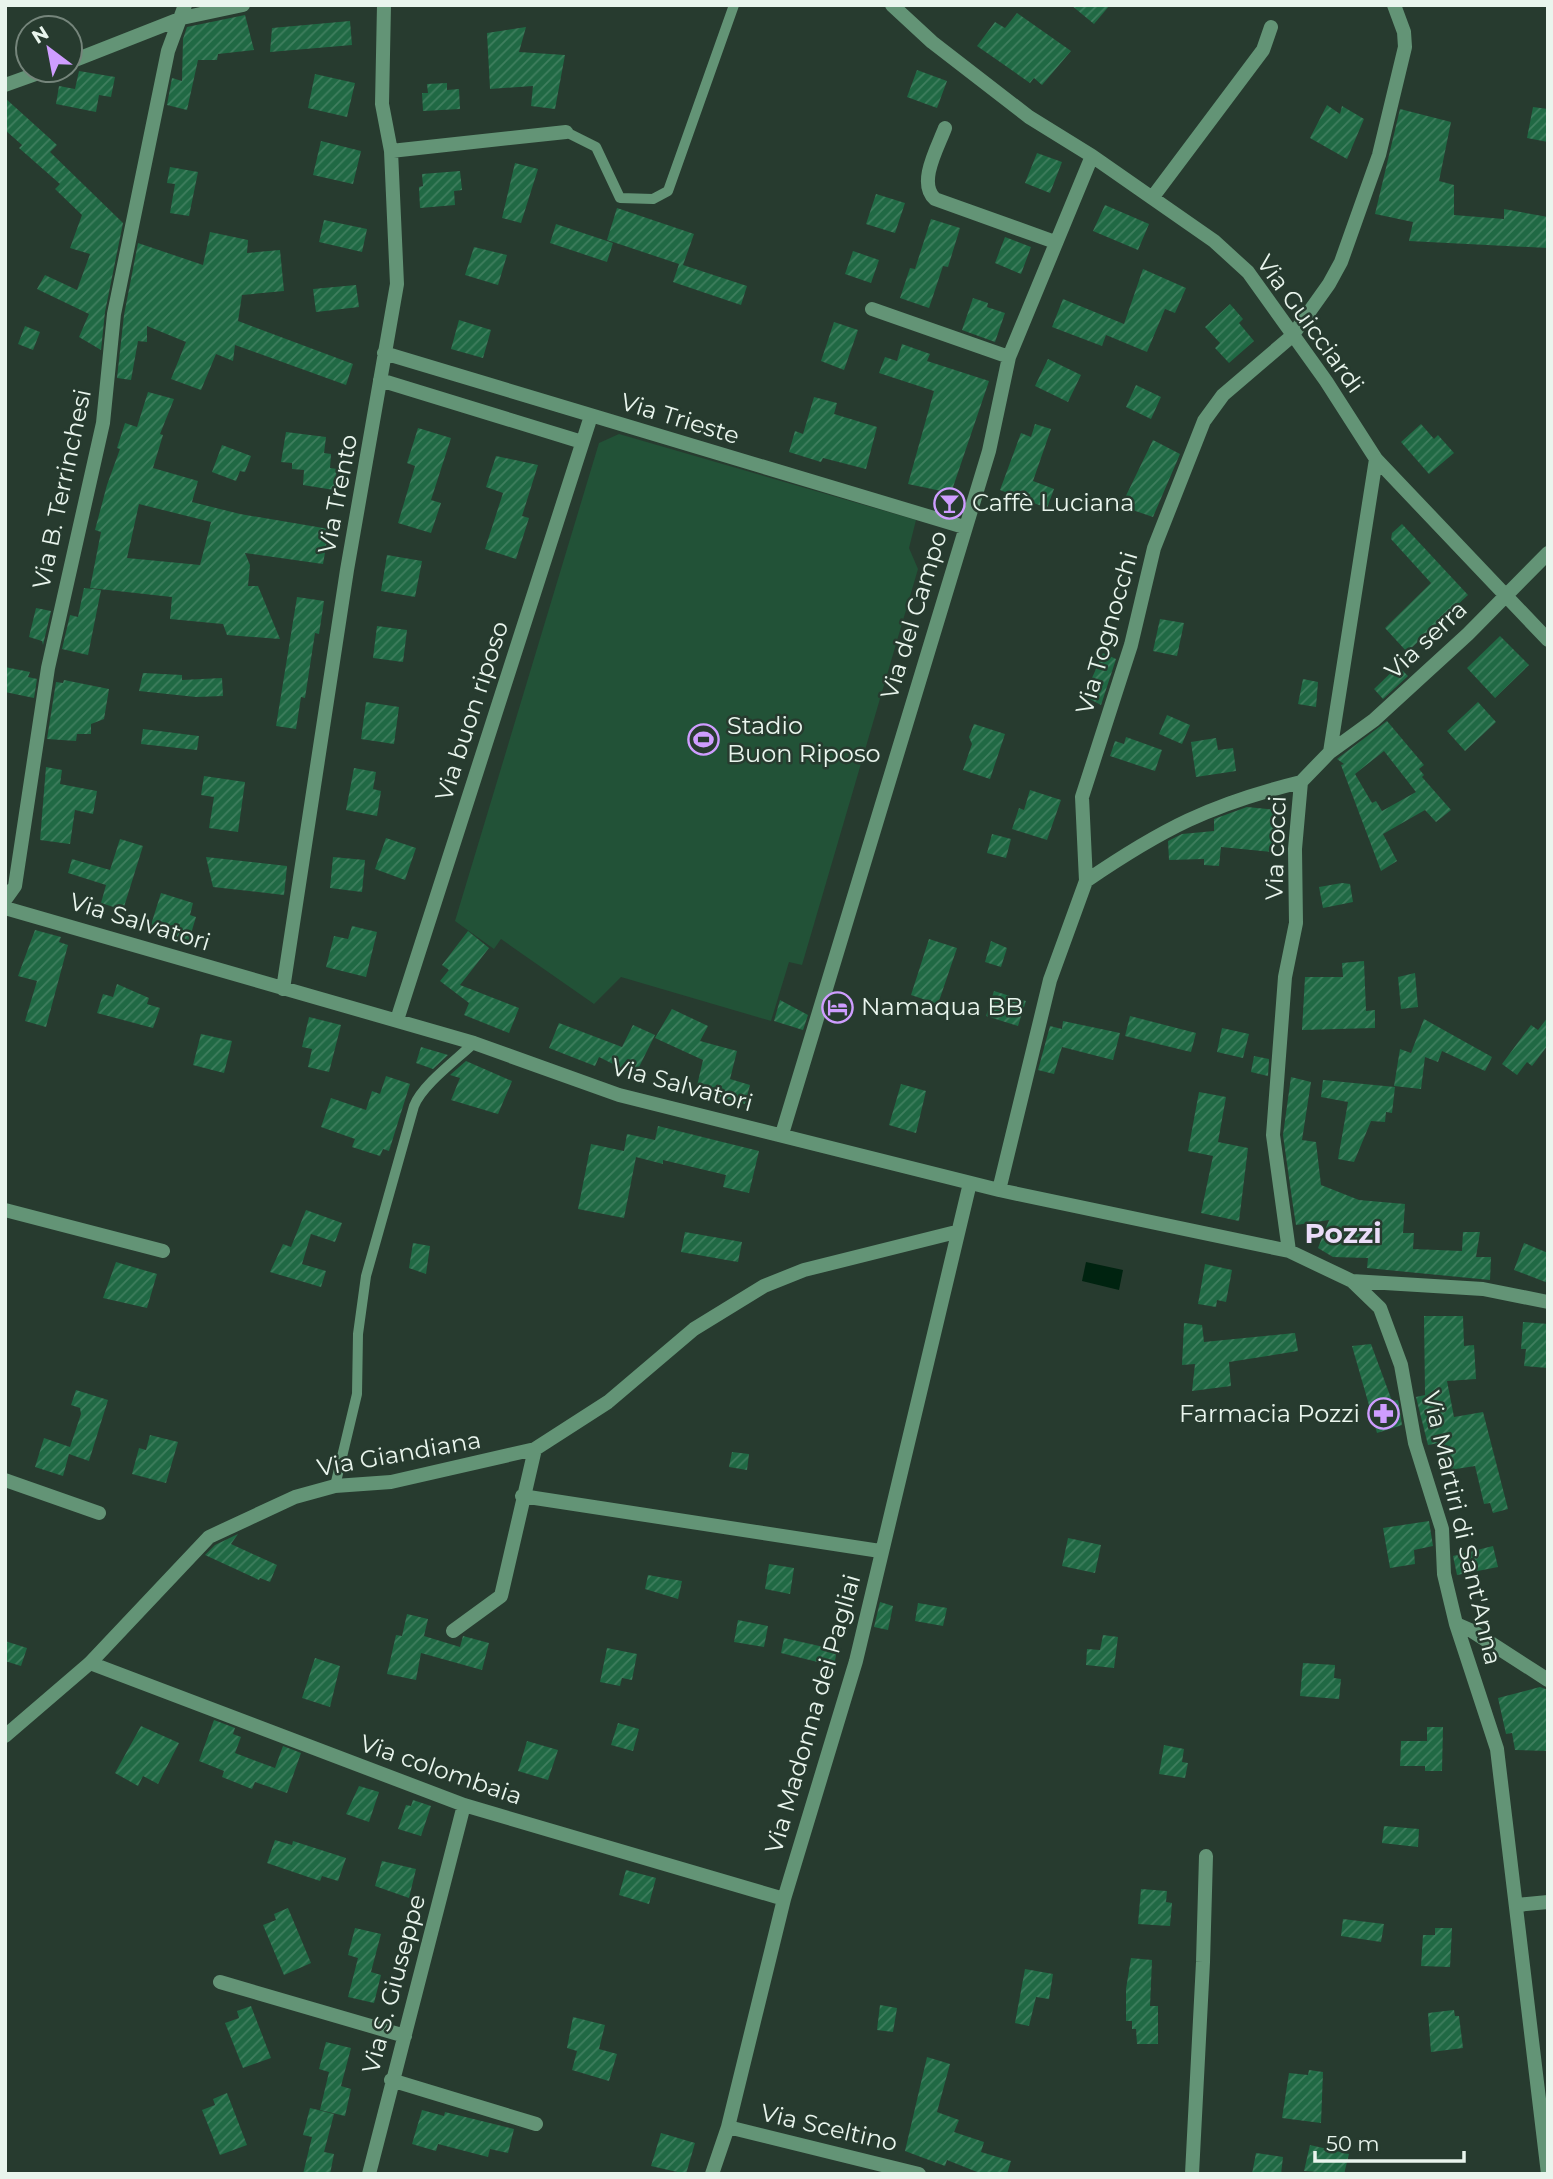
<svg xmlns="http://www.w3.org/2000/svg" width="1553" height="2179" font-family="Montserrat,sans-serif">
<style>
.grass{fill:#225237}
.water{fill:#002310}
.building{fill:url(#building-hatch);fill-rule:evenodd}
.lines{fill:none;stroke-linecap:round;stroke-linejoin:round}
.service{stroke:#639476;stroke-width:10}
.minor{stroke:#639476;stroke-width:14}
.labels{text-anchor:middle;stroke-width:5;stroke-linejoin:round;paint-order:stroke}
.street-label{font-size:24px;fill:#e9f5ed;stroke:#273b2f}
.poi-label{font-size:24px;fill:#e9f5ed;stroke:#273b2f;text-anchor:start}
.quarter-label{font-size:28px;font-weight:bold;fill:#eadcf8;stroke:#273b2f}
</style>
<defs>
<pattern id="building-hatch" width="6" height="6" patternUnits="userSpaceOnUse" patternTransform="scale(1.75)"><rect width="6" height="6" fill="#206944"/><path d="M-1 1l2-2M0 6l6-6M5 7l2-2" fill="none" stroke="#407f5f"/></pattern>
</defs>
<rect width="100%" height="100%" fill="#273b2f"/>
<!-- grass -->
<path class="grass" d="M619,434l297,86 -7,28 9,21 -116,396 -13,-3 -18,59 -150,-44 -27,27 -93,-65 -7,10 -39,-28 144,-478z"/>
<!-- water -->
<path class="water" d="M1086,1262l37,8 -4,20 -37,-9z"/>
<!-- building -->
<path class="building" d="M1071,5h39l-16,19z
M1017,13l54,38 -29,34 -8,-7 -4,5 -53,-37 18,-24 10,6z
M245,15l9,35 -36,4 -1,6h-19l-11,50 -20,-5 5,-27 10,3 1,-42 4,-12z
M350,21l2,24 -82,7 2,-24z
M526,27l-7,25 46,3 -10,54 -24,-3 2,-20 -43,3 -3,-56z
M917,70l30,11 -10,27 -30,-11z
M79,71l36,6 -4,20 -12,-2 -3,17 -40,-8 3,-18 16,3z
M315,74l40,9 -8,34 -39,-9z
M447,83v7l12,-1 1,20 -37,2 -1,-18h6l-1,-9z
M5,98l52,47 -7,7 73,71 -18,89 -4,38 -22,-13 10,-23 -52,-25 8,-14 32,15 13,-36 -20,-6 12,-33 -27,-26 5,-5 -41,-36 3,-3 -17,-15z
M1327,105l13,9 2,-8 22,13 -17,40 -37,-21z
M1533,107l15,2v33l-21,-4z
M1400,109l51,13 -12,59 15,4v30l50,4v-10l44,8v31l-139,-7 4,-19 -38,-8z
M321,141l40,10 -8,33 -40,-9z
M1037,153l25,9 -12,31 -25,-10z
M515,163l23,6 -17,54 -19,-5z
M170,167l28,5 -9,44 -19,-3 5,-29 -8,-1z
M460,171l2,19 -8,1 1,14 -35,3 -1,-21 4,-1 -1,-12z
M876,194l29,9 -10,30 -29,-9z
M1105,205l44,19 -11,26 -45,-19z
M617,208l77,26 -11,31 64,21 -6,19 -68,-23 6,-18 -72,-24z
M931,219l29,9 -12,39 -5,-1 -14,42 -29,-10 10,-30 5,1z
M324,220l43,9 -5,23 -43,-10z
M556,224l57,19 -6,19 -57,-19z
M210,232l38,8 -1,13 33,-3 4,41 -42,4 -4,26 115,43 -7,21 -111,-40 -2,16 -17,-7 -15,36 -30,-11 15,-37 -39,-16v16l-9,-1 -7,39 -14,-2 7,-63 14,-72 65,22z
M1005,237l26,10 -10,27 -26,-11z
M474,247l33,8 -9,30 -33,-10z
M853,251l26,9 -8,23 -26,-9z
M1143,269l43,19 -11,25 -10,-4 -18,43 -41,-17 -4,11 -50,-19 11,-28 61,25z
M356,285l3,22 -43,5 -3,-23z
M973,298l15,5 -1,4 18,6 -10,29 -33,-12z
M1230,304l13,15 -4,4 15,18 -25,22 -14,-15 5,-5 -15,-16z
M459,320l32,10 -8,28 -32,-9z
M834,322l24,8 -14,40 -23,-9z
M25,326l15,6 -7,18 -15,-6z
M902,344l28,10 -3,7 62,20 -38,112 -43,-9 26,-93 -55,-18 6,-16 12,4z
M1048,359l33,16 -13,27 -33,-16z
M1136,385l25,12 -10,22 -25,-12z
M148,392l26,7 -14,35 3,1 -10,33 45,13 -6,21 48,12 89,15 -6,35 -78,-11 5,12 -2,21h10l22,53 -53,-4 -4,-11 -53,-5 2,-22 -82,-9 11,-56 -6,-2 12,-45 13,-36 -3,-1 8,-25 12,4zM139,504l72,18 -11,43 -73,-7z
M814,397l23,6 -3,11 43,13 -11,42 -43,-11 -2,4 -32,-10 6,-21 8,3z
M1035,424l16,5 -18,52 21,8 -7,19 -47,-18 21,-57 10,4z
M1421,424l13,15 4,-4 16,18 -25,21 -28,-32z
M418,428l33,10 -20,62 10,3 -10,30 -33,-10 17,-57 -8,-3z
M286,432l40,5 -2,16 7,1 -1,14 7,1 -3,21 -31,-5 1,-15 -12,-1v-6l-11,-1z
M1153,440l27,14 -27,63 -32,-11z
M222,445l29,11 -6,16 -5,-1 -4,10 -24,-9z
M496,456l42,9 -16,51 7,2 -13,41 -31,-10 18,-56 -17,-6z
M1402,524l66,71 -61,57 -22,-24 46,-45 -40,-44 1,-6z
M387,555l35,6 -7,36 -34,-6z
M84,588l17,2 -13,65 -26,-6 8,-34 8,2z
M297,597l27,4 -5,33 -4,-1 -10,65 -4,-1 -5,32 -20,-3z
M36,608l15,3 -8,34 -1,-4 -13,-4z
M1160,619l24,4 -7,33 -24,-5z
M377,626l30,4 -4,32 -30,-4z
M1500,636l29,29 -34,33 -28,-30z
M1103,653l13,6 -15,46 -17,-9z
M1398,666l10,10 -25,23 -9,-10z
M5,667l25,5 -2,5 9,2 -3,19 -29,-6z
M143,673l39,2v5l40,-2 1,18 -27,1 -57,-6z
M1303,679l15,3 -2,25 -18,-3z
M64,680l45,9 -5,30 -13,5v10h-14l-1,7 -29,-2 9,-57 7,1z
M366,702l33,5 -5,37 -33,-5z
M1478,702l18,20 -31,29 -18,-20z
M1167,715l23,10 -8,19 -23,-10z
M1387,721l37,44 -5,4 5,6 -2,2 29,33 -15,12 -11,-12 -42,24 14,27 -16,10 -40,-106 3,-1 -7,-5zM1384,751l32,41 -34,19 -6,-10 -4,2 -17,-29z
M974,724l31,10 -15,45 -27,-9 9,-26 -3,-7z
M143,729l56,7 -2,14 -56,-6z
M1126,737l36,13 -7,21 -45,-15 5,-15 9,3z
M1216,738l2,12 15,-2 3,23 -40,6 -5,-35z
M46,767l16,3 -2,14 37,7 -4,23 -18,-4 -5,34 -30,-4z
M354,768l22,4 -3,17 8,2 -4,25 -31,-6z
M204,776l41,6 -7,50 -29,-4 5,-31 -13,-2z
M1030,790l31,10 -14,40 -35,-11 7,-21 5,2z
M1247,807l30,3 -4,42 -52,-5 -2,19 -15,-1v-6l-35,1 -1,-19 14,-7 32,-3v-12z
M992,834l19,5 -5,19 -19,-5z
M386,838l30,10 -11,32 -30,-11z
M120,839l23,7 -20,64 -22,-7 5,-18 -38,-12 4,-14 38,11z
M206,857l81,9 -3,29 -71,-8z
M333,857l32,3 -3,32 -32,-4z
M1342,883l8,1 3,18 -30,6 -4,-21z
M161,893l32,10 -3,12 6,2 -7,23 -39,-12z
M352,926l25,6 -11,45 -40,-10 8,-31 14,3z
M35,930l26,7 -2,5 9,3 -22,82 -21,-6 12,-40 -19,-5z
M468,931l21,17 -29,37 59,23 -10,25 -45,-18 5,-12 -29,-22 9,-11 -7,-5z
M929,939l28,9 -19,56 -27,-9z
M991,941l16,7 -6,19 -16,-5z
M1364,961l2,50 9,-1v18l-73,2 3,-53h38l-1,-14z
M1415,973l3,34 -17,2 -3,-32z
M117,984l32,14 -2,6 13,4 -7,20 -56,-15 6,-19 10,3z
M994,991l32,10 -8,25 -32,-10z
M780,1000l28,15 -5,15 -29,-9z
M672,1009l36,17 -8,15 37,10 -7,28 20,6 -5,19 -49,-14 7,-30 -48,-22z
M1130,1016l66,17 -5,19 -66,-16z
M309,1017l32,8 -12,47 -21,-5 4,-18 -10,-2z
M1548,1017v28l-16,21 -5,-4 -10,13 -15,-11 29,-39 7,5z
M1424,1019l68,38 -7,14 -43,-20 -4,11 -13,-5 -4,32 -27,-3 6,-37 11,4z
M1063,1021l57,12 -7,27 -51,-13 -8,27 -16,-4 12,-44 12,3z
M559,1023l63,24 11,-22 22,10 -20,40 -36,-18 -4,9 -46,-18z
M1222,1028l27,6 -6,24 -26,-6z
M201,1034l31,7 -8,32 -31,-8z
M421,1047l27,8 -15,14 -17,-6z
M1254,1056l15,3 -1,17 -17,-4z
M466,1061l46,20 -14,33 -47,-14 9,-22 -10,-3z
M386,1076l24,8 -21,67 -6,-2 -3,7 -28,-9 3,-8 -34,-12 10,-29 35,12 6,-19 8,3z
M1291,1077l20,5 -9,58 14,2 5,43 38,15 46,4 -2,29h11l-1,16 49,2 1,-19h17l-4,25h15l-1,23 -123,-12 1,-10 -35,-1 -15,-9 11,-28 -33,5 -3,-19 -10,-71z
M1323,1080l72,7 -3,26 -6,-1 -1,10 -14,-1 -17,41 -16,-3 10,-57 -27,-5z
M901,1084l25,7 -10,42 -27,-8z
M1199,1092l27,5 -8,45 30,6 -9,73 -38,-8 12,-57 -25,-5z
M658,1126l101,25 -10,42 -26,-6 3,-12 -63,-15v4l-27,-7 -12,61 -46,-9 13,-65 33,7 3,-17 28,6z
M306,1210l36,13 -7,19 -24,-8 -9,30 24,7 -5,16 -51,-15 13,-28 8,3z
M685,1232l57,10 -4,20 -57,-10z
M413,1243l17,3 -4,28 -17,-6z
M1524,1243l24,10v30l-34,-13z
M116,1262l41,12 -10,34 -44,-10z
M1205,1264l27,6 -6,32 -9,-2 -1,7 -18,-3z
M1424,1316h39l1,30 10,-1 2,34 -29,2 7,36 29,-5 25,97 -15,4 -3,-10 -6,1 -9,-38 -32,5 -4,-28 -11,2 -12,-48 9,-2z
M1523,1322l25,2v44l-24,-2 2,-17h-5z
M1184,1323l18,2 2,17 91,-9 3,18 -69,11 2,24 -39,5 3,-27 -13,1z
M1371,1344l21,57 6,-1 4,25 -25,8 -25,-87z
M76,1390l32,10 -19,61 -20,-7 -6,22 -28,-9 9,-29 26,9 11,-33 -1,-6 -9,-3z
M150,1435l28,7 -12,41 -34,-9 7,-26 7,2z
M732,1452l17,2 -2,16 -18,-3z
M1429,1521l4,25 -19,4 1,14 -25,4 -7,-40z
M238,1534l-7,10 46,21 -7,17 -10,-4 -1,2 -54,-25 10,-10z
M1068,1538l33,7 -6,28 -33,-7z
M1493,1546l5,21 -41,8 -4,-19z
M769,1564l25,4 -4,26 -25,-5z
M648,1575l34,6 -4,18 -33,-10z
M880,1602l13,4 -5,24 -14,-3z
M918,1603l29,5 -4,18 -28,-5z
M407,1614l21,5 -4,17 36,11 3,-11 26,7 -7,27 -61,-17 -5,27 -29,-6 9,-39 6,1z
M738,1620l30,6 -4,21 -30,-5z
M1103,1635l15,2 -4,31 -28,-3 1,-16 13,1z
M784,1638l53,12 -3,16 -53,-13z
M5,1641l22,7 -6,18 -16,-5z
M607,1648l30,6 -5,26 -10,-2 -2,8 -20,-4z
M315,1658l25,8 -10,41 -28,-9z
M1303,1663l32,2 -1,13 7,1 -2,20 -39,-3z
M1540,1687l8,3v61l-33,-1 -3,-17 -6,1 -8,-36z
M214,1720l21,8 -2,6 8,3 -6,16 40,15 8,-22 18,7 -14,40 -32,-11 -3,7 -30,-12 2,-6 -25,-10z
M618,1723l21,6 -6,22 -22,-6z
M141,1726l38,17 -21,41 -15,-8 -5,10 -23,-13z
M1427,1727h16l-1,44h-17v-5h-25l1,-25h26z
M527,1741l31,9 -10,30 -30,-9z
M1164,1745l20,4 -2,13 6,1 -3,15 -26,-4z
M359,1786l20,6 -10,30 -23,-8z
M413,1800l18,6 -10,30 -23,-7 8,-24 5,1z
M1384,1826l35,3 -1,18 -36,-4z
M275,1840l17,5 1,-4 53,17 -8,23 -16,-5 -2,5 -53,-18z
M382,1861l34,8 -7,29 -34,-12z
M626,1870l30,8 -7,26 -30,-9z
M1141,1889l26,2 -1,11 6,1 -2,23 -32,-2z
M288,1908l23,55 -27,12 -21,-50 13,-5 -2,-6z
M1343,1919l41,5 -3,18 -40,-6z
M355,1928l26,6 -10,38 10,3 -7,28 -26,-6 10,-39 -10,-3z
M1435,1928h17l-2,39 -29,-1 2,-31h12z
M1131,1958l21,2 -2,46h8v38h-21l-1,-15h-4v-8h-6v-32z
M1025,1969l28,5 -4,25 -13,-2 -7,29 -14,-3z
M880,2005l17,3 -4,24 -16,-2z
M251,2006l20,52 -28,10 -18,-45 14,-5 -2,-7z
M1454,2010l1,6h4l4,32 -32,4 -3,-39z
M573,2017l32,8 -6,24 18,5 -8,27 -37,-11 5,-19 -10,-3z
M326,2042l25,6 -10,38 10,3 -6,27 -25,-6 9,-38 -10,-3z
M927,2057l23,7 -13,48 22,8 -5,12 30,10 -3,10 30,9 -4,13h-25l-35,-14 -2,6 -40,-15z
M1309,2070l14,2 -2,51 -39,-5 7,-45 19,2z
M227,2093l20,52 -27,10 -18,-45 13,-5 -2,-6z
M310,2108l24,6 -10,38 10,2 -4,20h-27l9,-37 -9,-2z
M422,2110l22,6 1,-4 69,17 -6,24 -18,-4 -2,8 -50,-13 -2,7 -24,-7z
M661,2133l34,10 -9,31 -35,-8z
M1310,2145l39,9 -5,20 -40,-3z
M1256,2153l27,4 -2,17h-29z"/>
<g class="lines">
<!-- service -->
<path class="service" d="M566,132l30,15 24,51 33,1 15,-8 66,-186
M335,1486l22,-92 1,-60 8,-58 48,-170c8,-21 42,-46 60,-63"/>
<!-- minor -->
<path class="minor" d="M892,5l40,37 97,75 63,39 122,85 34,31 78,109 50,78 172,181
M70,62l112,-44 61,-13
M5,85l42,-15
M945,128c-7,19 -28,55 -10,71l120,43
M391,151l175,-19
M1152,198l111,-148 8,-23
M872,309l137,48
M384,353l580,174
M380,380l202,62
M1330,752l44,-32 94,-86 80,-81
M1086,881c76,-52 125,-77 215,-99
M5,900l10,-14 33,-218 55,-245 11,-109 54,-263 17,-46
M5,908l469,135 145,52 380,95 290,61 63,30 28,27 21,57 14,78 27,86 2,45 12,50 41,125 51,425
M283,989l64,-419 50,-286 -6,-133 -9,-47 2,-99
M397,1020l194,-604
M782,1134l207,-683 20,-94 83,-201
M999,1190l51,-210 36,-99 -4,-84 49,-152 23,-97 50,-127 19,-26 69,-59 37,-52 12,-22 38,-107 26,-108 -1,-15 -10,-27
M5,1210l158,41
M1289,1251l-16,-116 12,-158 11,-54 -1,-74 6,-67 29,-30 46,-293
M1352,1281l131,8 65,13
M5,1480l94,33
M522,1496l358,55
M1456,1624l16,7 76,49
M453,1631l48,-35 34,-147
M90,1663l374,142 320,94
M5,1736l85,-73 119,-126 86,-40 40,-11 56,-4 144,-33 73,-47 86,-73 70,-43 40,-16 152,-38
M1517,1905l31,-3
M220,1982l185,54
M391,2080l145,44
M728,2127l191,47
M369,2174l95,-369
M712,2174l16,-47 56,-228 72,-238 114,-478
M1192,2174l11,-212 3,-106"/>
</g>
<!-- icons -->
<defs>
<symbol id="bar-ring" viewBox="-11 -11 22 22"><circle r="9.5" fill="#273b2f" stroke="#cf9dff" stroke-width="1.5"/><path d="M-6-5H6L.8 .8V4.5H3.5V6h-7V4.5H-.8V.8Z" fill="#cf9dff"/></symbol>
<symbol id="stadium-ring" viewBox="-11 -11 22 22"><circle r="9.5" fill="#273b2f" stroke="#cf9dff" stroke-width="1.5"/><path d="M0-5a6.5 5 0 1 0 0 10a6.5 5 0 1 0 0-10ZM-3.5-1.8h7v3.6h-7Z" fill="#cf9dff"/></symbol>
<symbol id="hotel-ring" viewBox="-11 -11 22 22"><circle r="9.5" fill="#273b2f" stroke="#cf9dff" stroke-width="1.5"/><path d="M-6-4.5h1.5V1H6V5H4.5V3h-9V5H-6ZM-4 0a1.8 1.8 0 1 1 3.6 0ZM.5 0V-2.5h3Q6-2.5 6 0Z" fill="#cf9dff"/></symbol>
<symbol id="pharmacy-ring" viewBox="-11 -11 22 22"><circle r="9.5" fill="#273b2f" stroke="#cf9dff" stroke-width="1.5"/><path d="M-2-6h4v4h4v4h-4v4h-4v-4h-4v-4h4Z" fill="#cf9dff"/></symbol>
</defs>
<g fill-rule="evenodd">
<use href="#bar-ring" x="932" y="486" width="35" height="35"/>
<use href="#stadium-ring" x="686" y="722" width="35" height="35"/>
<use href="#hotel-ring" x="820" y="990" width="35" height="35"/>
<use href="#pharmacy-ring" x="1366" y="1396" width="35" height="35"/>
</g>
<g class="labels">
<!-- street labels -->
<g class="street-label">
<text transform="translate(1310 324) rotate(54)" y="8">Via Guicciardi</text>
<text transform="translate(680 419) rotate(17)" y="8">Via Trieste</text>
<text transform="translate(62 489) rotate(-78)" y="8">Via B. Terrinchesi</text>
<text transform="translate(338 494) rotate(-79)" y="8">Via Trento</text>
<text transform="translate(914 615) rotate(-73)" y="8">Via del Campo</text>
<text transform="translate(1107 633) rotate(-74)" y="8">Via Tognocchi</text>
<text transform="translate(1426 640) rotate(-43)" y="8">Via serra</text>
<text transform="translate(472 711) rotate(-72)" y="8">Via buon riposo</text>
<text transform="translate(1276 848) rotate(-88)" y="8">Via cocci</text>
<text transform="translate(140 922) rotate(17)" y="8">Via Salvatori</text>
<text transform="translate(682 1085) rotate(15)" y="8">Via Salvatori</text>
<text transform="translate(399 1454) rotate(-10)" y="8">Via Giandiana</text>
<text transform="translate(1462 1528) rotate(77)" y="8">Via Martiri di Sant'Anna</text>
<text transform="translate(813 1714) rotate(-74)" y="8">Via Madonna dei Pagliai</text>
<text transform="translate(441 1770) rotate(19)" y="8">Via colombaia</text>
<text transform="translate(394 1984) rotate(-75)" y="8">Via S. Giuseppe</text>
<text transform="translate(829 2128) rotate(13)" y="8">Via Sceltino</text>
</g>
<!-- poi labels -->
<g class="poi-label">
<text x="972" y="511">Caffè Luciana</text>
<text x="727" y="734">Stadio<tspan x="727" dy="28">Buon Riposo</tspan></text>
<text x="861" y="1015">Namaqua BB</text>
<text x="1360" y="1422" text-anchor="end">Farmacia Pozzi</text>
</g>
<!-- quarter labels -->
<g class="quarter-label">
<text x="1343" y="1243">Pozzi</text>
</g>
</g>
<!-- border -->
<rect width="1553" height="2179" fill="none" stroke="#e9f5ed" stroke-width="14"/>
<!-- north arrow -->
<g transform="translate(49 49) rotate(328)"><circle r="33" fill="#273b2f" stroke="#75857b" stroke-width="2"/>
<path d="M0-5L12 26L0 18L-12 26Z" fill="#cf9dff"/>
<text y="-10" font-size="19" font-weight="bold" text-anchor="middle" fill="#e9f5ed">N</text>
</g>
<!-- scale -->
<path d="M1315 2151v10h149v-10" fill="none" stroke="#e9f5ed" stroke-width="3.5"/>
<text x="1326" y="2151" font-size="21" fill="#e9f5ed" stroke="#273b2f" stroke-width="5" paint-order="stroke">50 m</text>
</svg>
